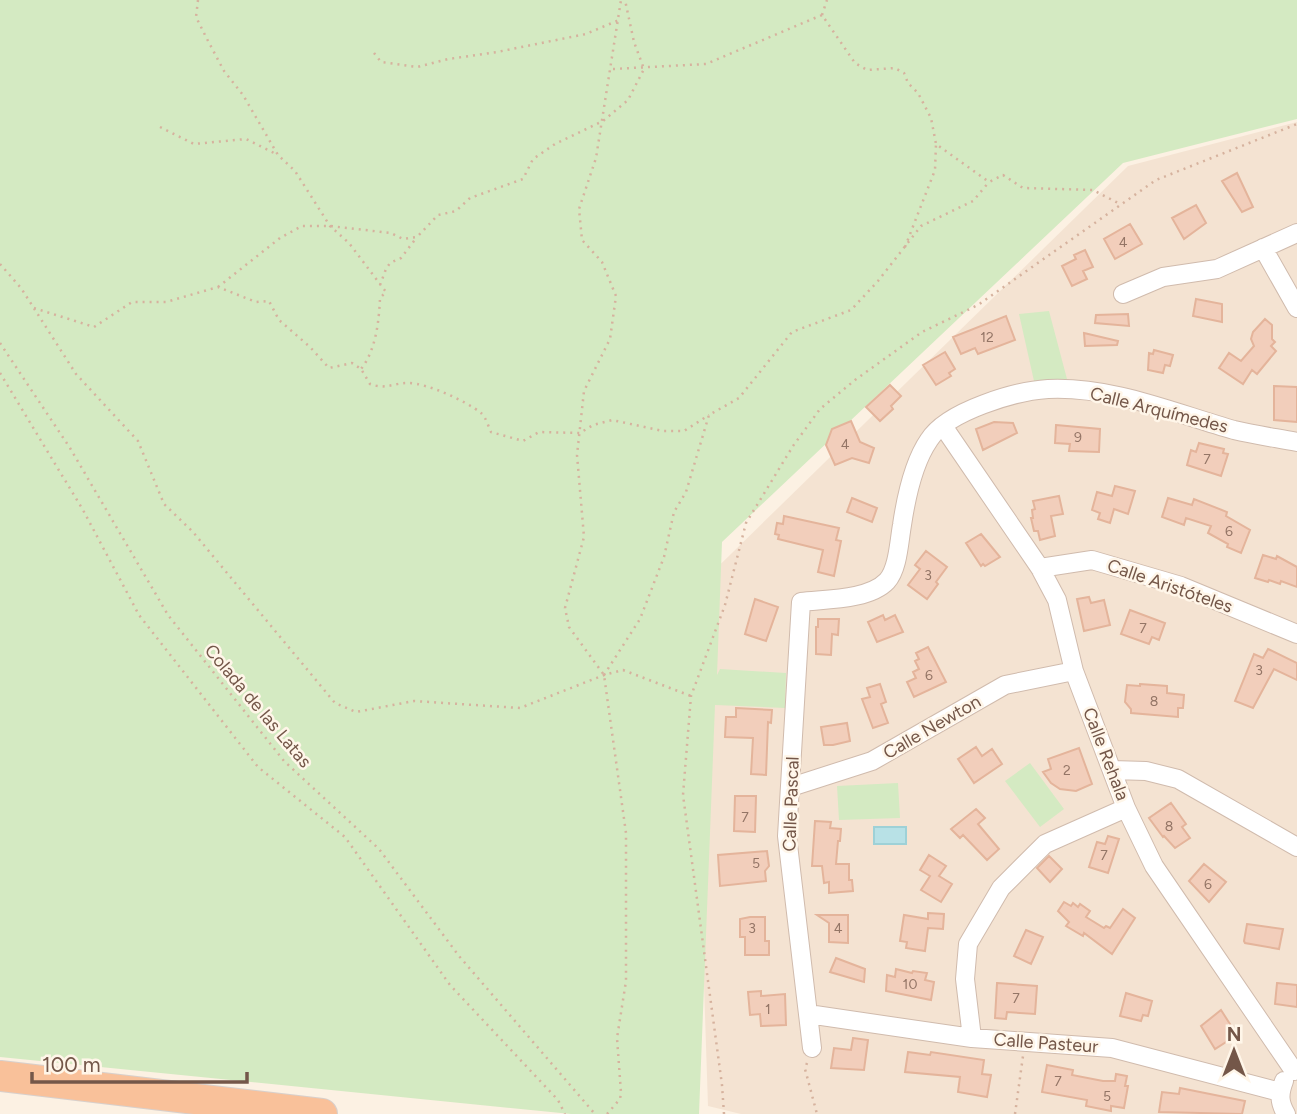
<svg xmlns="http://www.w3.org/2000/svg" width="1297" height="1114" font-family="Figtree,sans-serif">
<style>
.residential{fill:#f4e3d2}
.green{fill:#d4eac2}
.water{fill:#b8e1e6;stroke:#9ed1d7;stroke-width:2}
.building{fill:#f2cebb;stroke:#e4b49b;stroke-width:2}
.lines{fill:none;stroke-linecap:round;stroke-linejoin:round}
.minor-casing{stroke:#d0bbad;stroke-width:20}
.trunk-casing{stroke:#d8d0cc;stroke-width:32}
.path{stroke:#d6b29e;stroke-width:2.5;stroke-dasharray:2 5;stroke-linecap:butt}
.minor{stroke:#fff;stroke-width:18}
.trunk{stroke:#f9c19a;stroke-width:30}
.labels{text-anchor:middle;stroke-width:5;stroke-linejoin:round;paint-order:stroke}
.number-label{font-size:14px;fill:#947566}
.street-label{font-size:18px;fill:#745749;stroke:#fff6e9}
</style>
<rect width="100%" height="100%" fill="#fcf1e3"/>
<!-- residential -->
<path class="residential" d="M1297,122v992h-556l-33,-8 -17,-513 437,-427z"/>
<!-- green -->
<path class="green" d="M0,0h1297v119l-174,44 -401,379 -5,133 3,-6 66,4 -1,35 -70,-3 -16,409h-128l-571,-57z
M1049,311l18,68 -33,2 -15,-67z
M1030,763l34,46 -24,18 -35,-46z
M898,783l2,35 -61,2 -2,-34z"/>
<!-- water -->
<path class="water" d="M874,827h32v17h-32z"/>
<!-- building -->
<path class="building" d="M1237,173l16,34 -11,5 -20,-31z
M1196,205l10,18 -22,16 -12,-21z
M1130,224l12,20 -27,15 -11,-20z
M1085,250l8,17 -10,4 4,8 -15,7 -10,-20 14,-7 -2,-4z
M1196,299l26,5v18l-29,-6z
M1128,314l1,12 -34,-3 1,-8z
M1006,316l9,24 -37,14 -3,-6 -14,6 -8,-17z
M1265,319l7,6v14l3,3 -4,4 5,5 -19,23 -5,-4 -9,14 -24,-16 10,-15 12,8 13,-15 -3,-7 2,-7z
M1084,333l34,8 -1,4 -32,1z
M1154,350l19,5 -3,11 -5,-1 -2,8 -15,-3 1,-17 4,1z
M945,352l10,17 -6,4 2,3 -15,9 -13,-20z
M890,385l11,11 -10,10 2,3 -13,12 -14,-14z
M1274,386l23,1v35l-23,-2z
M851,421l9,21 14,6 -5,15 -17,-5 -17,7 -9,-20 6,-16z
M994,422l19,1 4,10 -34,17 -7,-21z
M1056,425l44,4 -1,23 -30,-1 1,-7 -15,-1z
M1199,443l25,6 -1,4 5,1 -7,22 -34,-11 4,-15 5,2z
M1115,486l20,5 -7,23 -14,-5 -4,14 -12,-4 2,-6 -8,-3 5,-18 15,4z
M1059,496l4,18 -12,2 4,20 -15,4 -2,-9h-4l-3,-13h2l-1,-8 3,-1 -2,-8z
M852,498l25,10 -5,14 -25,-10z
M1168,498l24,7 2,-6 33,13 -1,4 24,14 -9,23 -14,-6 1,-3 -20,-11 3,-7 -25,-8 -2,7 -22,-8z
M784,516l55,12 -3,12 5,1 -7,35 -16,-4 5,-22 -45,-11 1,-4 -4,-1 2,-11 6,1z
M981,534l19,23 -15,9 -2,-2 -2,2 -15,-23z
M926,551l21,16 -11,15 2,2 -11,15 -19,-14 12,-16 -5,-4z
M1263,555l13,4 1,-3 20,11v20l-16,-6 -1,3 -11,-4 -1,2 -13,-4z
M1089,597l2,6 13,-3 6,25 -26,6 -7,-32z
M755,599l23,8 -12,34 -21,-7z
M1130,610l35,13 -6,17 -7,-3 -3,7 -28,-10z
M883,615l2,5 10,-5 8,17 -26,10 -9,-20z
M818,619h21l-1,16 -6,-1 -1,21 -15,-1v-27h2z
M928,647l18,35 -32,15 -7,-15 9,-4 -3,-6 6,-3 -4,-8 4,-2 -3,-6z
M1268,649l29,14v17l-23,-11 -21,39 -18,-7 19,-47 9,4z
M880,684l6,18 -5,2 7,19 -15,5 -11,-29 8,-2 -3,-9z
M1140,684l27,2v7l17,2 -1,13h-5v9l-47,-4v-4l-6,-7 2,-17 13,1z
M736,708l36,2 -1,13 -3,-1 -2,53 -15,-1 2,-36 -28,-1 1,-20h10z
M847,723l3,18 -17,4h-9l-3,-18z
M976,747l6,9 10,-7 10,15 -28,19 -16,-24z
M1079,748l13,36 -16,7 -16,-2 -9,-6 -8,-11 8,-3 -3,-10z
M735,796h21l-1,36 -21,-1z
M1171,803l15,21 -4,3 8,11 -15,10 -11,-12 -1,1 -14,-19z
M976,809l9,9 -7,6 21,25 -12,11 -24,-25 -3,3 -9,-9z
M815,821l16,1 -1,6 11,1 -1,12h-2l-2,23h13v16h3l1,11 -24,2v-11l-5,1 -2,-17h-10z
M1108,836l11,3 -11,34 -19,-6 8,-25 8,2z
M767,851l2,15 -4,5 1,10 -46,5 -2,-31z
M929,855l17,11 -7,10 13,8 -11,18 -20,-12 9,-14 -10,-6z
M1049,856l13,13 -12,13 -13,-14z
M1204,864l22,18 -17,20 -20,-21z
M1064,902l7,4 2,-3 5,4 2,-3 10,7 -4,6 18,11 2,-2 4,2 13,-19 12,9 -23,36 -28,-21 -1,3 -17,-10 3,-4 -11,-11z
M928,913l16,1 -1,15 -15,-1 -3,23 -19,-3 1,-6 -7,-1 4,-26 24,4z
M817,915h31v28l-19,-1v-19z
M750,917h15v24h4v14h-24v-18h-5v-18z
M1247,924l36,5 -4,20 -34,-6 -1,-2z
M1026,930l17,7 -12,27 -17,-8z
M836,958l29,11 -1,13 -34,-10z
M896,969l16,4 1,-2 14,2 -2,7 9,2 -3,18 -45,-9 1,-16 8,2z
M997,983l40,3 -2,28 -28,-2 -1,7 -11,-1z
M1277,983l20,2v22l-22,-3z
M761,991v5l24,-2 1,31 -25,1 -1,-12 -10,1 -2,-23z
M1126,993l26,8 -4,15 -5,-1 -2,6 -21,-5z
M1221,1010l16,25 -22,14 -14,-23z
M853,1038l15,2 -4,30 -33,-2 3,-20 17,2z
M908,1052l22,3 1,-3 53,8 -2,14 9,1 -4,22 -29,-5 2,-15 -55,-5z
M1047,1065l26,5 -1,5 31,6h12l1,-7 11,2 -2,10h3l-4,22 -13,-2v5l-25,-5 1,-6 -45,-8z
M1180,1088l65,13 -3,13 -83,-2 3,-20 17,2z"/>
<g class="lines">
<defs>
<path id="minor" d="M1263,248l34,60
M1123,294l40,-17 54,-8 80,-36
M943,426l97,142 17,32 17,71 52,137 28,58 140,205
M1040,568l52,-8 89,26 116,48
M1112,770l34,1 32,8 119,68
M791,787l81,-26 133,-76 69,-14
M808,1014l164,24 140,10 168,44
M972,1038l-7,-59 3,-35 33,-56 44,-44 81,-36
M812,1048l-25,-212 14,-234c25,-3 68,-2 86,-21 11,-12 12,-39 15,-56 4,-27 11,-62 27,-85 18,-29 87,-49 119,-51 64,-3 126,24 186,41 21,5 42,8 63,12
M1284,1081c-5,13 -5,21 2,33"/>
<path id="trunk" d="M0,1076l322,38"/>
</defs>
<!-- minor casing -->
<use href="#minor" class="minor-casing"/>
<!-- trunk casing -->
<use href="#trunk" class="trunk-casing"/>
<!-- path -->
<path class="path" d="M198,0l-2,17 11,22 17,32 19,24 35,60 17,16 35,55 19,17 37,49 -6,6c-1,23 -4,52 -19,71
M822,15l5,-15
M374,53l7,9 36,5 31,-8 49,-7 89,-18 33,-14
M613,69l93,-5 116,-49 33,48 12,7 28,-2 9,5 4,10 10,10 13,25 5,26 53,38 14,-7 20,13 70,2 27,14
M160,127l34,17 52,-5 32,16
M905,247l30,-77 1,-26
M0,264l21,24 55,86 62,67 26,63 29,28 142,171 21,9 58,-11 106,7 84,-33 19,-5 68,26
M380,285l6,-16 4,-6 11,-5 16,-21
M218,287l62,-49 22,-12h28l61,7 12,6 14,-2 21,-22 18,-4 14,-13 53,-19 10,-20 22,-15 48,-23 25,-21 16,-31 -10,-27 -9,-42
M34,308l60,19 38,-25h34l52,-15 38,15 13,-1 10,19 31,27 19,21 23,-5 9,6 9,15c17,6 22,-1 38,-1 19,0 58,18 73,30 5,4 7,13 10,19l32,9 16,-9 41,1 13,-8 19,-5 51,11h21l25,-16
M0,343l70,105 98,167 116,146 95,88 80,107 136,158
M0,373l83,137 56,105 119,152 87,70 105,148 108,115 7,14
M604,675l36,-56 24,-62 10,-45 12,-20 23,-77 30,-17 53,-66 59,-22 27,-29 43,-55 52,-25 16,-19
M807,1063l-2,6 12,45
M607,1114l13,-15 1,-6 -4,-55 9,-57v-148l-22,-158 -35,-48 -4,-19 19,-71 -7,-82 7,-64 26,-52 6,-43 -14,-34 -20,-22 -3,-31 17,-51 25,-158
M724,1114l-2,-29 -39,-290 8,-99 34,-91 21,-82 47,-77 27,-37 35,-29 67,-48 56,-27 178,-125 141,-56
M1015,1114l8,-58"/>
<!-- minor -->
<use href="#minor" class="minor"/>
<!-- trunk -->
<use href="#trunk" class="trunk"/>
</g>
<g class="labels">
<!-- number labels -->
<g class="number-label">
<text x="1123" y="247">4</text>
<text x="987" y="342">12</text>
<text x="1078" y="442">9</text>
<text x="845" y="449">4</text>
<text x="1207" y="464">7</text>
<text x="1229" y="536">6</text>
<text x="928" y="580">3</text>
<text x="1143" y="633">7</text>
<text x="1259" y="675">3</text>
<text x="929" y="680">6</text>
<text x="1154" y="706">8</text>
<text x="1067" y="775">2</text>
<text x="745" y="822">7</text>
<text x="1169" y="831">8</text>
<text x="1104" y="860">7</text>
<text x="756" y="868">5</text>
<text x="1208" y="889">6</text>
<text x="752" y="933">3</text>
<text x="838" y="933">4</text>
<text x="910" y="989">10</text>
<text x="1016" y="1003">7</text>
<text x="768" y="1014">1</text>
<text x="1058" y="1086">7</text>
<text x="1107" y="1101">5</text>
</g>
<!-- street labels -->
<g class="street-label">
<text transform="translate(1159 410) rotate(14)" y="6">Calle Arquímedes</text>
<text transform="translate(1170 586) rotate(19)" y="6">Calle Aristóteles</text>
<text transform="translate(258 706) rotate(50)" y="6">Colada de las Latas</text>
<text transform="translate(932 727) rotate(-30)" y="6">Calle Newton</text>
<text transform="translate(1106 754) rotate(69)" y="6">Calle Rehala</text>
<text transform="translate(791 804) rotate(-88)" y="6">Calle Pascal</text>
<text transform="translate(1046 1043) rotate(4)" y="6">Calle Pasteur</text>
</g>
</g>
<!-- north arrow -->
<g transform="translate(1234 1051)" stroke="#fff6e9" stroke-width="5" paint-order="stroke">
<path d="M0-5L12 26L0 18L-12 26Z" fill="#745749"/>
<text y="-10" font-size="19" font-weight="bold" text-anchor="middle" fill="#745749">N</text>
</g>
<!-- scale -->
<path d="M32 1072v10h215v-10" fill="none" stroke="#745749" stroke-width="3.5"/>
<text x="42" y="1072" font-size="21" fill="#745749" stroke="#fff6e9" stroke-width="5" paint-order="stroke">100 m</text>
</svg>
